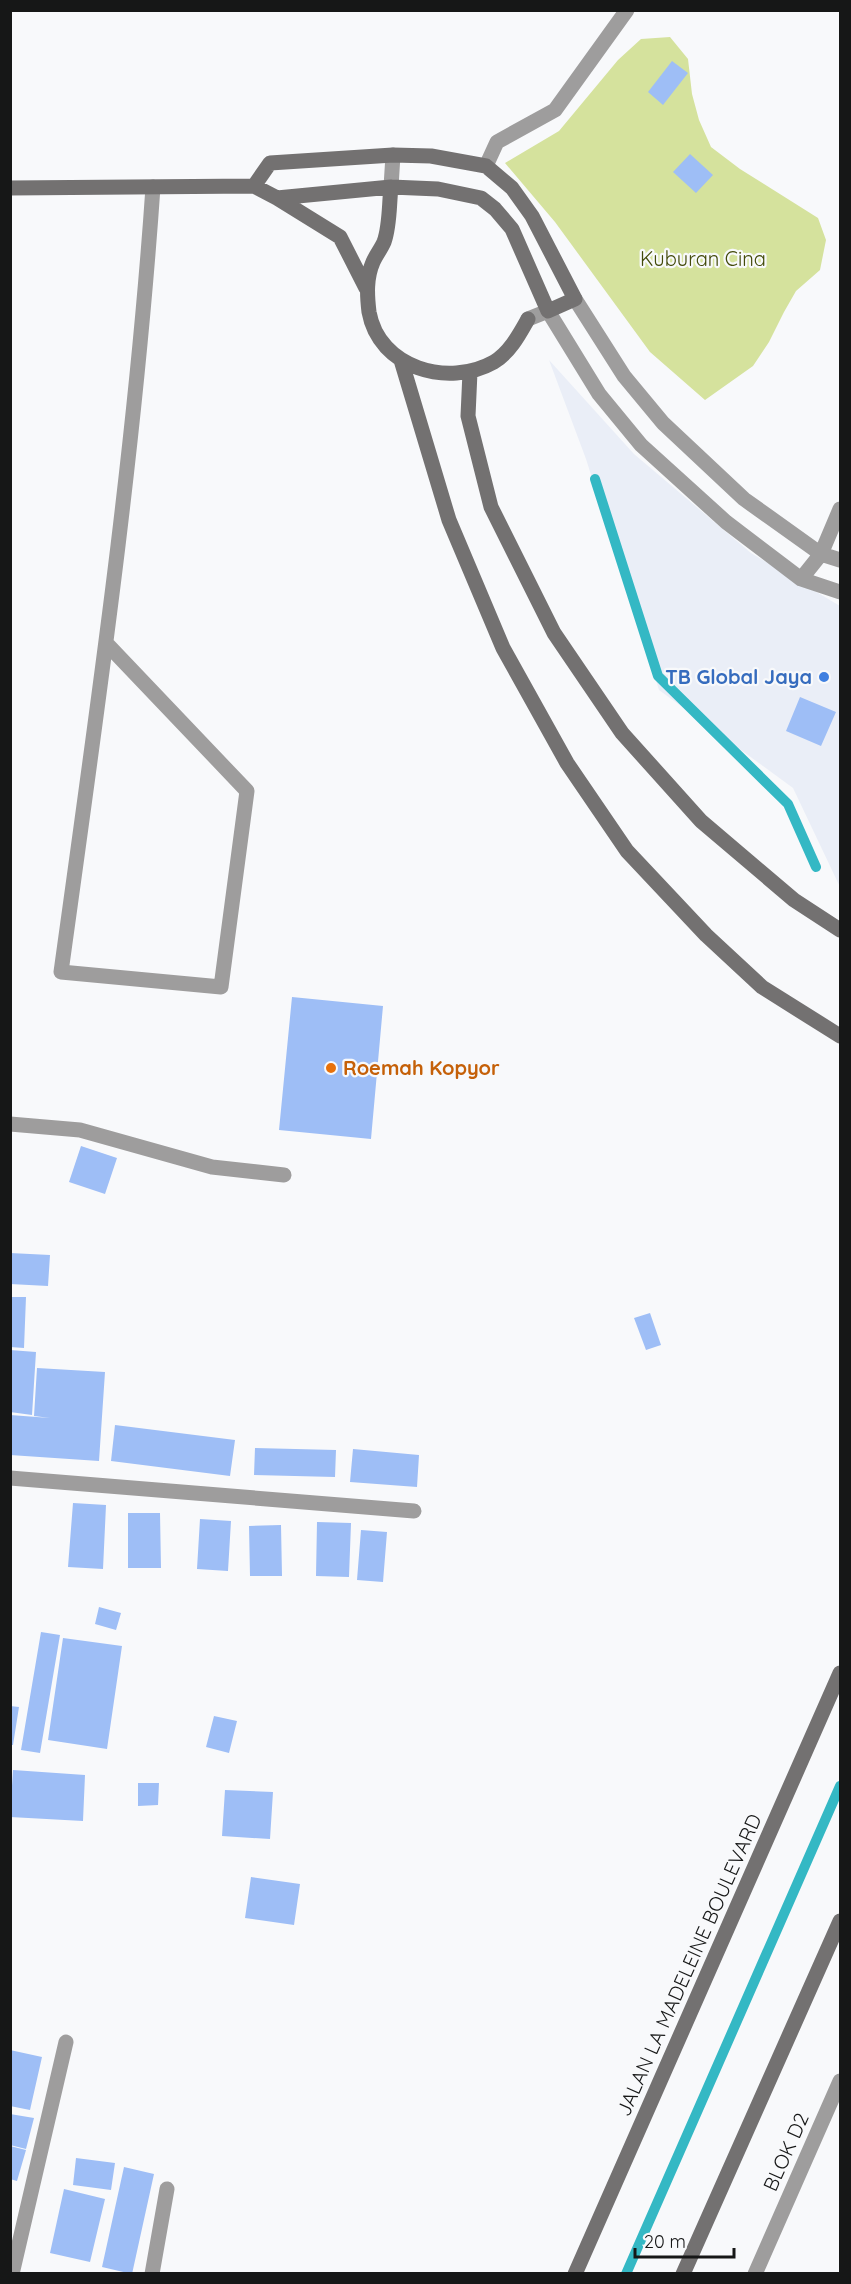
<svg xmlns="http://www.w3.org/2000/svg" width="851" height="2284" font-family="Quicksand,sans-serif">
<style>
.built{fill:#eaeef7}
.green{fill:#d5e29d}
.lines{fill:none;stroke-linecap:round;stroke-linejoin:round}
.stream{stroke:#34b8c4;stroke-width:10}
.building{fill:#9ebef6}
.lane{stroke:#9e9d9d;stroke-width:15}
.street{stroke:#9e9d9d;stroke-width:15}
.secondary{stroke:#737171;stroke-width:15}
.shop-dot{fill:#3f7fe0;stroke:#f8f9fb;stroke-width:2}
.food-dot{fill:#e8710a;stroke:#f8f9fb;stroke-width:2}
.labels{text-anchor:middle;stroke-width:4.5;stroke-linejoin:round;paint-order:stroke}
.park-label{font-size:20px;fill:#424a09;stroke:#f8f9fb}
.shop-label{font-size:20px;font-weight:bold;fill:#366cbe;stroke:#f8f9fb;text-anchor:end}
.food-label{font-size:20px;font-weight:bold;fill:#c56008;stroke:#f8f9fb;text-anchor:start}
.street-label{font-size:20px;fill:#161717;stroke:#f8f9fb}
</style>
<rect width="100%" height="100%" fill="#f8f9fb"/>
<!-- built -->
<path class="built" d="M549,360l85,94 117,99 89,53v281l-47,-99 -134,-98 -73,-231z"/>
<!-- green -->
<path class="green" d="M670,37l18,22 4,35 7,26 12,27 29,22 78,49 8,22 -6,30 -24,21 -12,21 -15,30 -16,24 -48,34 -55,-48 -95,-130 -50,-59 54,-32 59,-71 23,-21z"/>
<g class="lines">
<!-- stream -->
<path class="stream" d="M595,479l63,197 130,128 28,63
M626,2274l214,-488"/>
</g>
<!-- building -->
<path class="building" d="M672,61l16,12 -25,32 -15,-13z
M690,154l23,21 -17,18 -23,-21z
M800,697l36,15 -15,34 -35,-15z
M292,997l91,9 -12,133 -92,-9z
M81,1146l36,12 -12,36 -36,-12z
M10,1253l40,2 -2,31 -38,-2z
M10,1297h16l-2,51 -14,-1z
M650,1313l11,32 -15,5 -12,-32z
M10,1350l26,2 -4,63 -22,-3z
M37,1368l68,4 -6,89 -89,-6v-40l40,3 -16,-2z
M115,1425l120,15 -5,36 -119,-15z
M255,1448l81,2 -1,27 -81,-2z
M353,1449l66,6 -2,32 -67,-5z
M73,1503l33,2 -3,64 -35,-2z
M128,1513h32l1,55h-33z
M200,1519l31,2 -3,50 -31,-2z
M317,1522l34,1 -2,54 -33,-1z
M281,1525l1,51h-32l-1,-50z
M361,1530l26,2 -4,50 -26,-2z
M99,1607l22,6 -5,17 -21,-6z
M41,1632l19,3 -20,118 -19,-3z
M63,1638l59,8 -15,103 -59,-9z
M10,1706l9,1 -6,38h-3z
M214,1716l23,5 -8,32 -23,-6z
M13,1770l72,5 -2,46 -73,-4z
M138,1783h21l-1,22 -20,1z
M225,1790l48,2 -3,47 -48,-3z
M251,1877l49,7 -6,41 -49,-7z
M10,2050l32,7 -12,53 -20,-4z
M10,2114l24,4 -8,31 -16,-4z
M10,2146l16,4 -9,31 -7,-2z
M76,2158l39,5 -4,27 -38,-5z
M124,2167l30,7 -22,100 -30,-7z
M64,2189l41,10 -15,63 -40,-9z"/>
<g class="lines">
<!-- lane -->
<path class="lane" d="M106,643l141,148 -26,196 -160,-15c36,-261 74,-522 92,-785
M755,2274l85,-193"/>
<!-- street -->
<path class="street" d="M486,166l11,-24 58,-32 72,-100
M391,187l2,-32
M575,299l49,77 39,47 81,76 77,55 19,6
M528,319l20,-8 51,83 42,51 85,77 75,57 39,13
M801,579l20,-25 19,-45
M10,1124l70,6 132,37 72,8
M10,1478l404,33
M12,2274l54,-232
M152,2274l15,-85"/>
<!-- secondary -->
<path class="secondary" d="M391,187c-2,17 -1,39 -7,55 -3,7 -8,13 -11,20 -7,16 -6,33 -4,50 10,56 79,76 125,50 16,-10 25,-27 34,-43
M10,188l244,-2 23,12 114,-11 47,2 43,9 14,11 17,20 36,82 27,-12 -43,-83 -20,-28 -26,-22 -55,-10 -38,-1 -123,8 -16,23
M277,198l63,39 26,51
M401,360l48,160 54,128 64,115 60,88 79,84 56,52 78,49
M470,372l-2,44 23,91 63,126 68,100 79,88 93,79 46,30
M575,2274l265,-601
M683,2274l157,-353"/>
</g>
<!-- markers -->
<circle class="shop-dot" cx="824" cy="677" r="6"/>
<circle class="food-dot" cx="331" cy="1068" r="6"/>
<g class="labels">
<!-- park labels -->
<g class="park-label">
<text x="703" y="266">Kuburan Cina</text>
</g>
<!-- shop labels -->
<g class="shop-label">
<text x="812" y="684">TB Global Jaya</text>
</g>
<!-- food labels -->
<g class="food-label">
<text x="343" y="1075">Roemah Kopyor</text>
</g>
<!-- street labels -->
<g class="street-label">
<text transform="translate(689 1965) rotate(-66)" y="7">JALAN LA MADELEINE BOULEVARD</text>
<text transform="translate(786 2152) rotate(-66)" y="7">BLOK D2</text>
</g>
</g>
<!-- border -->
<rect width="851" height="2284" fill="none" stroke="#161717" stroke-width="24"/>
<!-- scale -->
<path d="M635 2248v9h99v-9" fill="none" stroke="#161717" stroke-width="3"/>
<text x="644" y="2248" font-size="18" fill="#161717" stroke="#f8f9fb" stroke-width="4.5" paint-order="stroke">20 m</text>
</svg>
